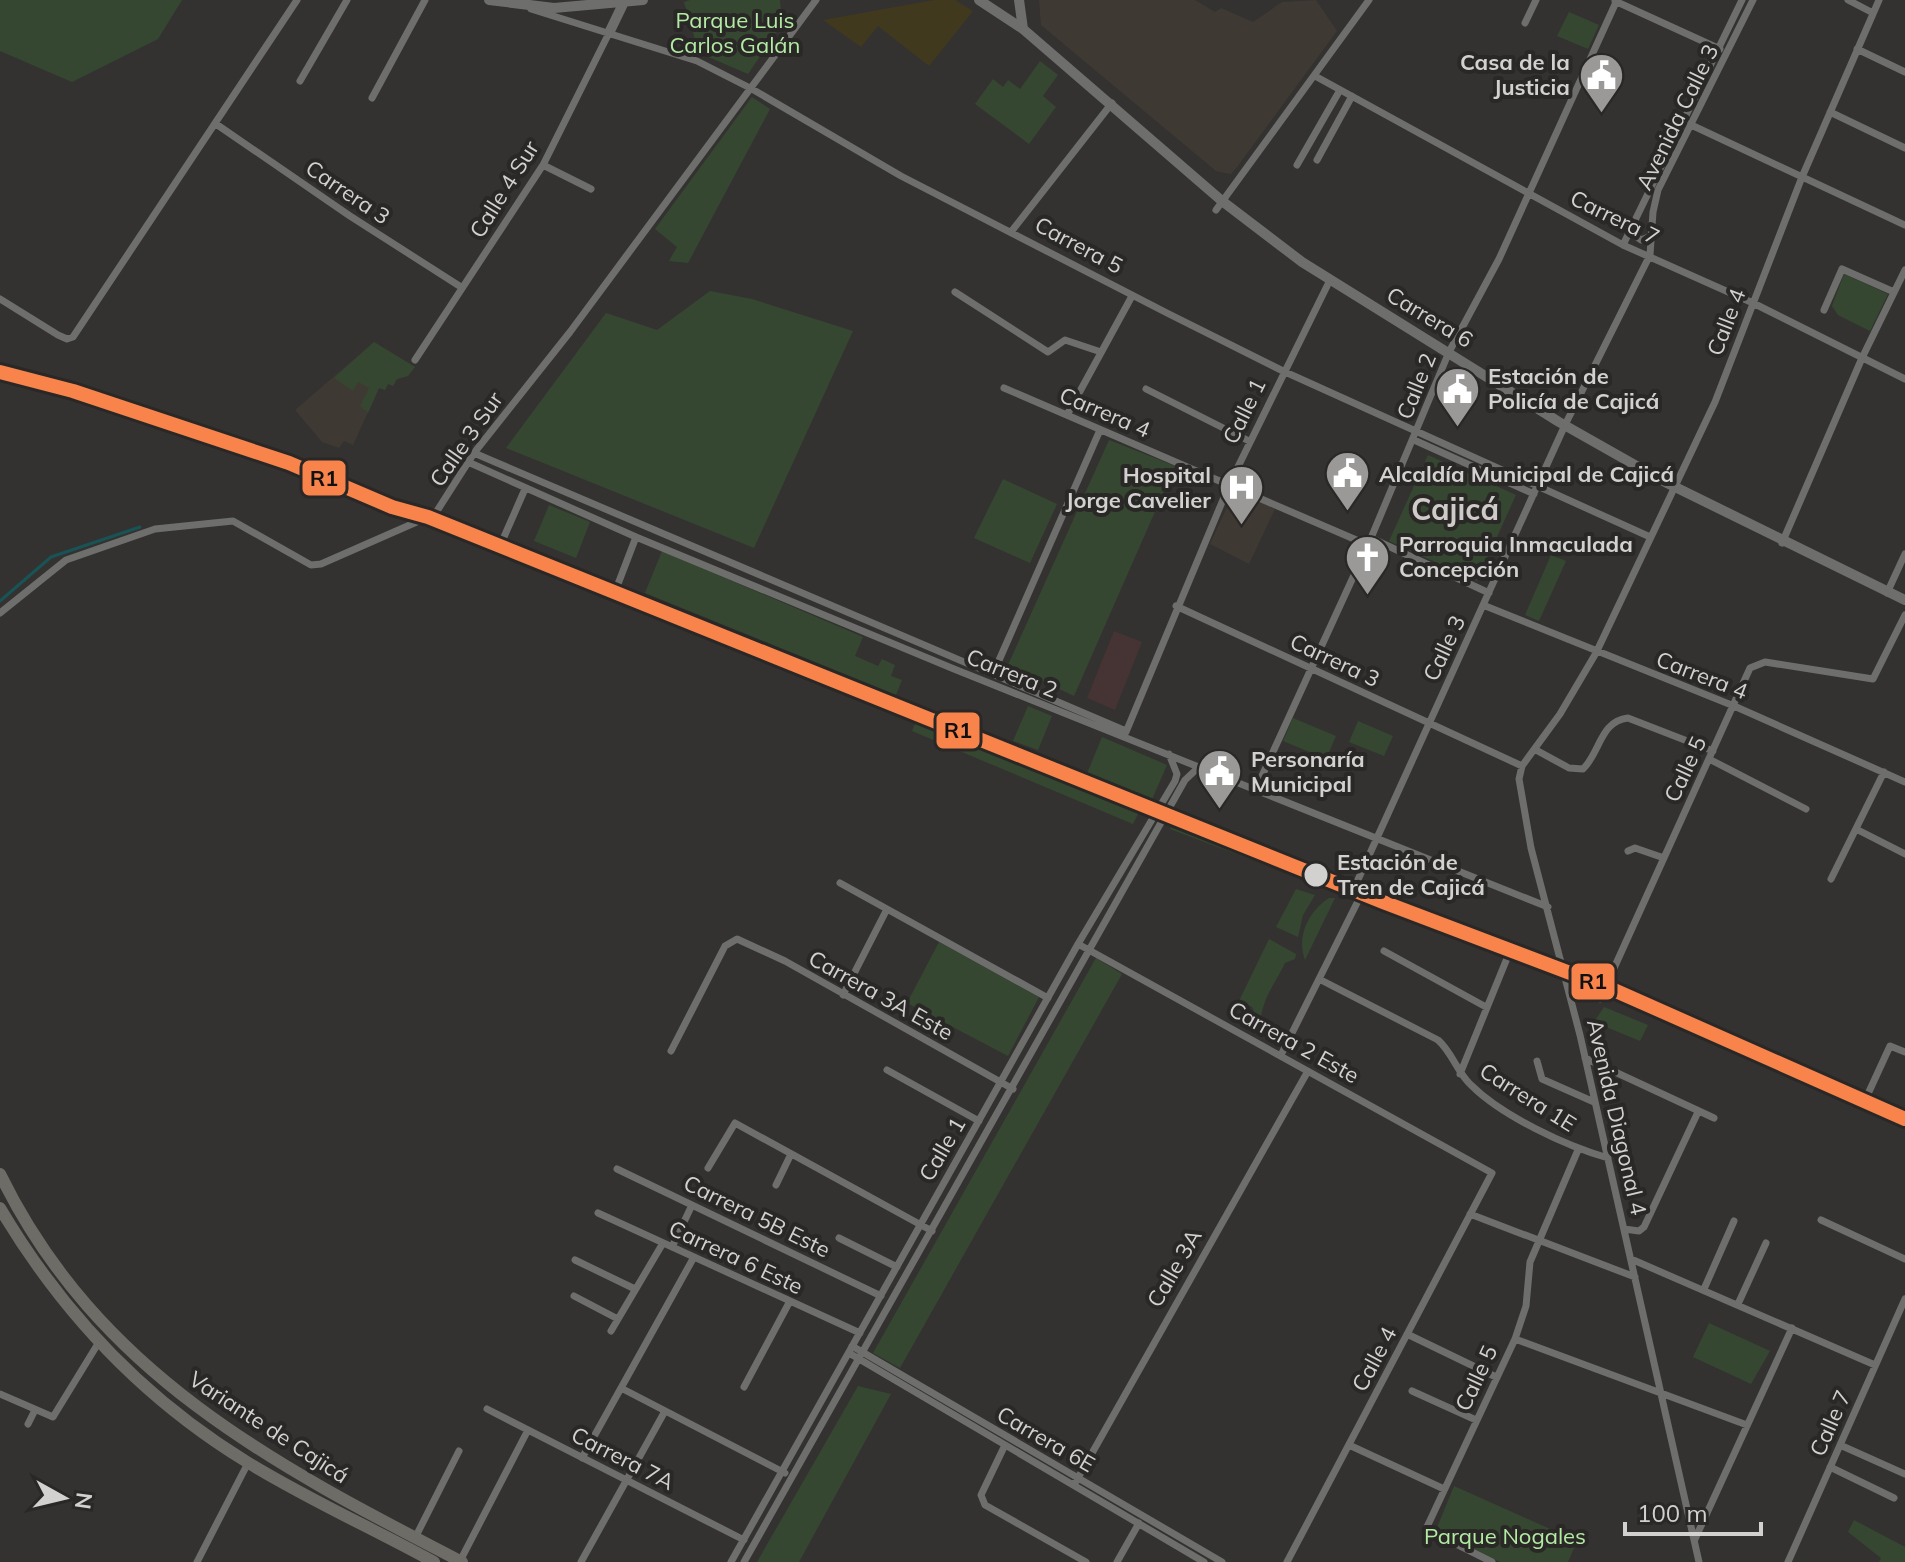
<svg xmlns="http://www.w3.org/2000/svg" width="1905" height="1562" font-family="Mulish,sans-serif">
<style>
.commercial{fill:#463434}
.built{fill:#3e3933}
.green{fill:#364731}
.sand{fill:#40391d}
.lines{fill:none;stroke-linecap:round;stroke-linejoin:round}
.stream{stroke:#185356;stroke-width:3}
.minor{stroke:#6e6e6d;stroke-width:7}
.secondary{stroke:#6e6e6d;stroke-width:10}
.trunk{stroke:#6e6c66;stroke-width:12}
.rail-1-casing{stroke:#2a2826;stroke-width:20}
.rail-1{stroke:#f8844c;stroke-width:14}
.stop-dot{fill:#d3d1d0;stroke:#2a2826;stroke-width:3}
.labels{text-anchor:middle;stroke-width:8;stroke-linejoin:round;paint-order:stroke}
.park-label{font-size:22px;fill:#b3eaa4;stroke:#2a2826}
.poi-label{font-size:22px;font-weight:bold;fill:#d3d1d0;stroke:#2a2826;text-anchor:start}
.street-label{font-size:22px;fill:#d3d1d0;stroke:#2a2826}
.stop-label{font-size:22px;font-weight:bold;fill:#d3d1d0;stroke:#2a2826;text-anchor:start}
.district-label{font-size:30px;font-weight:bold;fill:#cecbc8;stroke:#2a2826}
.line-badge{stroke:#2a2826;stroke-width:3}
.pale-badge-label{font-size:22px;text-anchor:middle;font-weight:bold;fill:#111}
</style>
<rect width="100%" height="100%" fill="#333231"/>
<!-- commercial -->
<path class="commercial" d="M1114,631l28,11 -27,68 -28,-12z"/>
<!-- built -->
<path class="built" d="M1039,0h156l20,12 6,-4 32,14 29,-20 34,-2 21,31 -100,136 -6,7 -7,-1 -8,-2 -175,-146z
M374,342l41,25 -7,9 -11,3 -4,7 -5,-2 -3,6 -6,-2 -26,57 -9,-4 -5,7 -17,-6 -27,-32z
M1235,490l40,19 -26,55 -39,-20z"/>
<!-- green -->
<path class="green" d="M0,0h182l-24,39 -86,43 -72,-31z
M690,0h90l2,24 -34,50 -49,-21 -15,-51z
M1569,12l30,13 -11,24 -31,-13z
M1040,61l18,14 -15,21 13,11 -27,37 -54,-40 18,-25 10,8 5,-7 12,9z
M752,97l18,12 -82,154 -19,-2 8,-14 -22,-18z
M1844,274l44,20 -18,37 -32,-16 -6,-9z
M710,291l42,8 101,32 -99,217 -248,-100 100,-135 51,17z
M374,342l41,25 -7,9 -11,3 -4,7 -5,-2 -3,6 -6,-2 -11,25 -8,-7 9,-18 -11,-6 -5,9 -19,-13z
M1109,440l66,26 -101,230 -66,-31z
M1428,455l88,40 -39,86 -88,-40z
M1003,479l54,25 -27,59 -56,-25z
M549,505l41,17 -14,36 -42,-17z
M662,551l201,86 -8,19 23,10 4,-7 13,6 -4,11 11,4 -6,15 -251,-102z
M1551,555l15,6 -27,60 -14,-6z
M1028,706l24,10 -14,34 -25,-9z
M918,717l224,89 -9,18 -221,-93z
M1293,718l43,18 -10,23 -43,-18z
M1358,721l35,15 -9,20 -35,-14z
M1102,737l65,28 -17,39 -64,-28z
M1173,825l162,62 -1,4 -164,-62z
M1296,889l19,6 -12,20 -5,22 -22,-10z
M1329,898h6l-30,62c-9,-24 4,-49 24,-62z
M1269,939l27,15 -1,5 -10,4c-11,23 -23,35 -25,62l-8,-18 -13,-6z
M939,942l100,55 -31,59 -101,-53z
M1096,958l26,16 -222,394 -27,-15z
M1604,1007l44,18 -8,16 -46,-19z
M1709,1323l61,28 -19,33 -58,-27z
M858,1386l33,8 -92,168h-42z
M1454,1486l123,55 -9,21h-68l-64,-32z
M1854,1520l51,27v15h-26l2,-4 -33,-26z"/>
<!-- sand -->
<path class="sand" d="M934,0h21l18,11 -44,55 -51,-40 -17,21 -38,-27z"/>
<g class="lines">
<!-- stream -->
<path class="stream" d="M0,601l51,-44 89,-30"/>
<!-- minor -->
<path class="minor" d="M1848,0l25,13
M1615,1l105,48
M531,9l166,52 55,28 149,87 266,137 116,58 365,165
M1525,23l11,-23
M1857,49l48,23
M1315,76l308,169 130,58 152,76
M300,81l47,-81
M372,98l53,-98
M1830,112l75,36
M1687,123l218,102
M216,124l134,92 111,71
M1317,160l35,-64
M543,165l48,24
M1297,165l43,-75
M1216,210l153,-210
M1629,231l12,9 10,-4
M1011,232l101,-129
M1623,245l119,-245
M955,292l93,60 17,-12 36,12
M0,299l58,36 9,4 6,-2 224,-337
M1824,310l18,-41 52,23
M415,360l128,-195 67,-134
M1004,388l364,157
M1146,389l103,52
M1067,415l65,-119
M1414,440l120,54
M474,453l652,278
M468,462l168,75 318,132 594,238
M504,537l21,-48
M1371,538l118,55
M1782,543l80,-185 43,-88
M618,584l18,-47
M1887,593l18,-39
M1483,605l251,101 171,76
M1176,606l346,160
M0,613l66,-53 89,-31 78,-8 78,44 10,-1 107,-47 9,-6 37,-58 96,-121 246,-332
M993,674l107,-244
M1126,732l104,-249 100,-203
M1536,750l33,18 14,1c17,-16 17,-48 45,-51l85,33
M1709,759l97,50
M1256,789l115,-251 78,-186 50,-93 118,-259
M1856,829l49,25
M1628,851l7,-3 29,10
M1831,879l53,-107
M840,883l208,115
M1356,884l209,-459 85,-170 3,-43 5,-22 95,-190
M1078,944l414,229 -205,389
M1384,951l102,56
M1319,979l119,61c14,12 19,32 33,45 31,31 95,61 137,73
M843,995l43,-84
M1600,999l150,-331 15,-6 108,17 32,-64
M671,1051l54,-105 12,-7 48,22 228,128
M1905,1052l-15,-6 -23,50 38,18
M1281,1055l78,-156
M1585,1058l129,60
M1537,1061l5,18 52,23
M887,1070l92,51
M1460,1074l52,-128
M708,1168l27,-45 197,108
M617,1169l264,127
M776,1185l15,-31
M598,1213l262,120
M1470,1214l165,63
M1821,1220l84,39
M1624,1229l15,2 5,-4 54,-115
M839,1238l58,29
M672,1247l20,-42
M1631,1259l244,106
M575,1260l60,29
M1704,1289l30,-68
M574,1296l42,22
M1738,1304l28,-61
M611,1331l52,-88
M1407,1334l89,43
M1515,1339l232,86
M852,1346l370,216
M849,1353l355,209
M744,1387l46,-86
M621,1388l164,85
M1412,1391l64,29
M0,1394l53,23 46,-75
M487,1409l257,131
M28,1424l6,-12
M1005,1445l-24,50 4,10 101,57
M1349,1445l95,44
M1840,1445l65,29
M582,1458l112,-201
M1830,1467l64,31
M1074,1485l234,-414
M415,1538l44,-87
M1695,1539l97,-211
M460,1561l68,-131
M197,1562l51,-99
M581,1562l84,-151
M731,1562l347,-618 97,-163 2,-7 -8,-20
M744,1562l441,-782 15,-14
M1117,1562l22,-39
M1492,1562l-66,-33 89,-190 11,-33 4,-44 48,-112
M1699,1562l-119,-527 -49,-187 -12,-69 3,-13 38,-52 36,-61 119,-251 87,-225 77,-177
M1788,1562l117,-263"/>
<!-- secondary -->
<path class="secondary" d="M489,0l65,8 89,-8
M979,0l44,29 199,172 80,61 257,160 106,60 240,118
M1019,0l4,29
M610,31l13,-27"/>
<!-- trunk -->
<path class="trunk" d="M0,1174c97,199 274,291 462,388
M0,1208c61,103 144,191 247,254 60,37 125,66 187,100"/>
<defs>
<path id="rail-1" d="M0,372l73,19 216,72 103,44 36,10 955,385 224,85 298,132"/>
</defs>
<!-- rail-1 casing -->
<use href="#rail-1" class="rail-1-casing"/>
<!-- rail-1 -->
<use href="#rail-1" class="rail-1"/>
</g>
<!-- icons -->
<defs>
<symbol id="civic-pin" viewBox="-11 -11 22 30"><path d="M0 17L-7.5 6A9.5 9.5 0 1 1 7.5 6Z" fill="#9b9998" stroke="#2a2826"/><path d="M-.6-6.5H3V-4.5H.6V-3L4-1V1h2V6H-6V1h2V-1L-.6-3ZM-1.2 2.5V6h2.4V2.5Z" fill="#fff"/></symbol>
<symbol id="hospital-pin" viewBox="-11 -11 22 30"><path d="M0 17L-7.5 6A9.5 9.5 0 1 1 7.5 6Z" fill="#9b9998" stroke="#2a2826"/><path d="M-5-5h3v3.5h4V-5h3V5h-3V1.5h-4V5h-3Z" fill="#fff"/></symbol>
<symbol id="church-pin" viewBox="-11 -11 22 30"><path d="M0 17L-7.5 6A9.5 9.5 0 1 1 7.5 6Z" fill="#9b9998" stroke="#2a2826"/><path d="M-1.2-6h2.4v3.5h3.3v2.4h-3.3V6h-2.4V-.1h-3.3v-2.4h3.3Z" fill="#fff"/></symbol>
</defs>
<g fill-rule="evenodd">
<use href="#civic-pin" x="1576" y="50" width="51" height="69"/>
<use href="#civic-pin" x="1432" y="364" width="51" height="69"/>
<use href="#civic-pin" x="1322" y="448" width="51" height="69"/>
<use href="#hospital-pin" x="1216" y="462" width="51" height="69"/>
<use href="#church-pin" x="1342" y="532" width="51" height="69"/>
<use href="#civic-pin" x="1194" y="746" width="51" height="69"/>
</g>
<!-- markers -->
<circle class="stop-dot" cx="1316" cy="875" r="13"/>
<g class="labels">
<!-- park labels -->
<g class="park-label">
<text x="735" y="28">Parque Luis<tspan x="735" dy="25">Carlos Galán</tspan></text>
<text x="1505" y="1544">Parque Nogales</text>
</g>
<!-- poi labels -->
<g class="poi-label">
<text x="1570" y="70" text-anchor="end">Casa de la<tspan x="1570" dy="25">Justicia</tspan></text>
<text x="1488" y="384">Estación de<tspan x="1488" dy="25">Policía de Cajicá</tspan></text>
<text x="1379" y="482">Alcaldía Municipal de Cajicá</text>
<text x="1211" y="483" text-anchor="end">Hospital<tspan x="1211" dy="25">Jorge Cavelier</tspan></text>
<text x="1399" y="552">Parroquia Inmaculada<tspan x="1399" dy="25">Concepción</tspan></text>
<text x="1251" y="767">Personaría<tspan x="1251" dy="25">Municipal</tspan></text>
</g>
<!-- street labels -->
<g class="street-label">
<text transform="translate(1677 117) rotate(-64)" y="8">Avenida Calle 3</text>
<text transform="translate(504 189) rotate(-58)" y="8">Calle 4 Sur</text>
<text transform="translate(348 192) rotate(34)" y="8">Carrera 3</text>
<text transform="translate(1615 217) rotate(26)" y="8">Carrera 7</text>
<text transform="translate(1079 245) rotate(28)" y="8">Carrera 5</text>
<text transform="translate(1430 317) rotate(31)" y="8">Carrera 6</text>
<text transform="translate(1726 322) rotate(-69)" y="8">Calle 4</text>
<text transform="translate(1416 386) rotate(-68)" y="8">Calle 2</text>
<text transform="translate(1244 411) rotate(-64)" y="8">Calle 1</text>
<text transform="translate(1105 412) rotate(23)" y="8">Carrera 4</text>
<text transform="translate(466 439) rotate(-55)" y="8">Calle 3 Sur</text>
<text transform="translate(1444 648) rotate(-65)" y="8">Calle 3</text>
<text transform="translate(1335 660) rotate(25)" y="8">Carrera 3</text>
<text transform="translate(1012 673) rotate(22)" y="8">Carrera 2</text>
<text transform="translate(1702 675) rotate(21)" y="8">Carrera 4</text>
<text transform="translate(1685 769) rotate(-65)" y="8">Calle 5</text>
<text transform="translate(881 995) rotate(29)" y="8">Carrera 3A Este</text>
<text transform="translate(1294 1042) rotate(29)" y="8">Carrera 2 Este</text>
<text transform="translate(1528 1097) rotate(32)" y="8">Carrera 1E</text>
<text transform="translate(1617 1117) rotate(77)" y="8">Avenida Diagonal 4</text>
<text transform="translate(942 1149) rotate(-60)" y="8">Calle 1</text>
<text transform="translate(757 1216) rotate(26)" y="8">Carrera 5B Este</text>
<text transform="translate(736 1257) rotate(25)" y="8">Carrera 6 Este</text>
<text transform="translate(1174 1268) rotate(-60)" y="8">Calle 3A</text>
<text transform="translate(1374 1359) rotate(-62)" y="8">Calle 4</text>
<text transform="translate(1476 1378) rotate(-65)" y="8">Calle 5</text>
<text transform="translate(1830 1423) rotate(-66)" y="8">Calle 7</text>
<text transform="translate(269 1427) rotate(33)" y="8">Variante de Cajicá</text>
<text transform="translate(1046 1439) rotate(30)" y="8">Carrera 6E</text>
<text transform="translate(623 1458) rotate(27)" y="8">Carrera 7A</text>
</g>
<!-- stop labels -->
<g class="stop-label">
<text x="1337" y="870">Estación de<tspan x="1337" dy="25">Tren de Cajicá</tspan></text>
</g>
<!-- district labels -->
<g class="district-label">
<text x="1455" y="520">Cajicá</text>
</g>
</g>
<g class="line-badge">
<rect x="301" y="459" width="46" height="38" rx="8" fill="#f8844c"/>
<rect x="935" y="711" width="46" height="39" rx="8" fill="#f8844c"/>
<rect x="1570" y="962" width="46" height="39" rx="8" fill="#f8844c"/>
</g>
<g class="pale-badge-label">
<text x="324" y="486">R1</text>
<text x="958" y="738">R1</text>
<text x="1593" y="989">R1</text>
</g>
<!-- north arrow -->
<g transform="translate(64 1498) rotate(98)" stroke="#2a2826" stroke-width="6" paint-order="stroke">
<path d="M0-6L14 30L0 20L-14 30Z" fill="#d3d1d0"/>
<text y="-12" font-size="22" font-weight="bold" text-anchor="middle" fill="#d3d1d0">N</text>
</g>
<!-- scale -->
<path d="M1625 1522v12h136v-12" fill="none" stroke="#d3d1d0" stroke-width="4"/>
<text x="1637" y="1522" font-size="24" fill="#d3d1d0" stroke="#2a2826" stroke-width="6" paint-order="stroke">100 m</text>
</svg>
